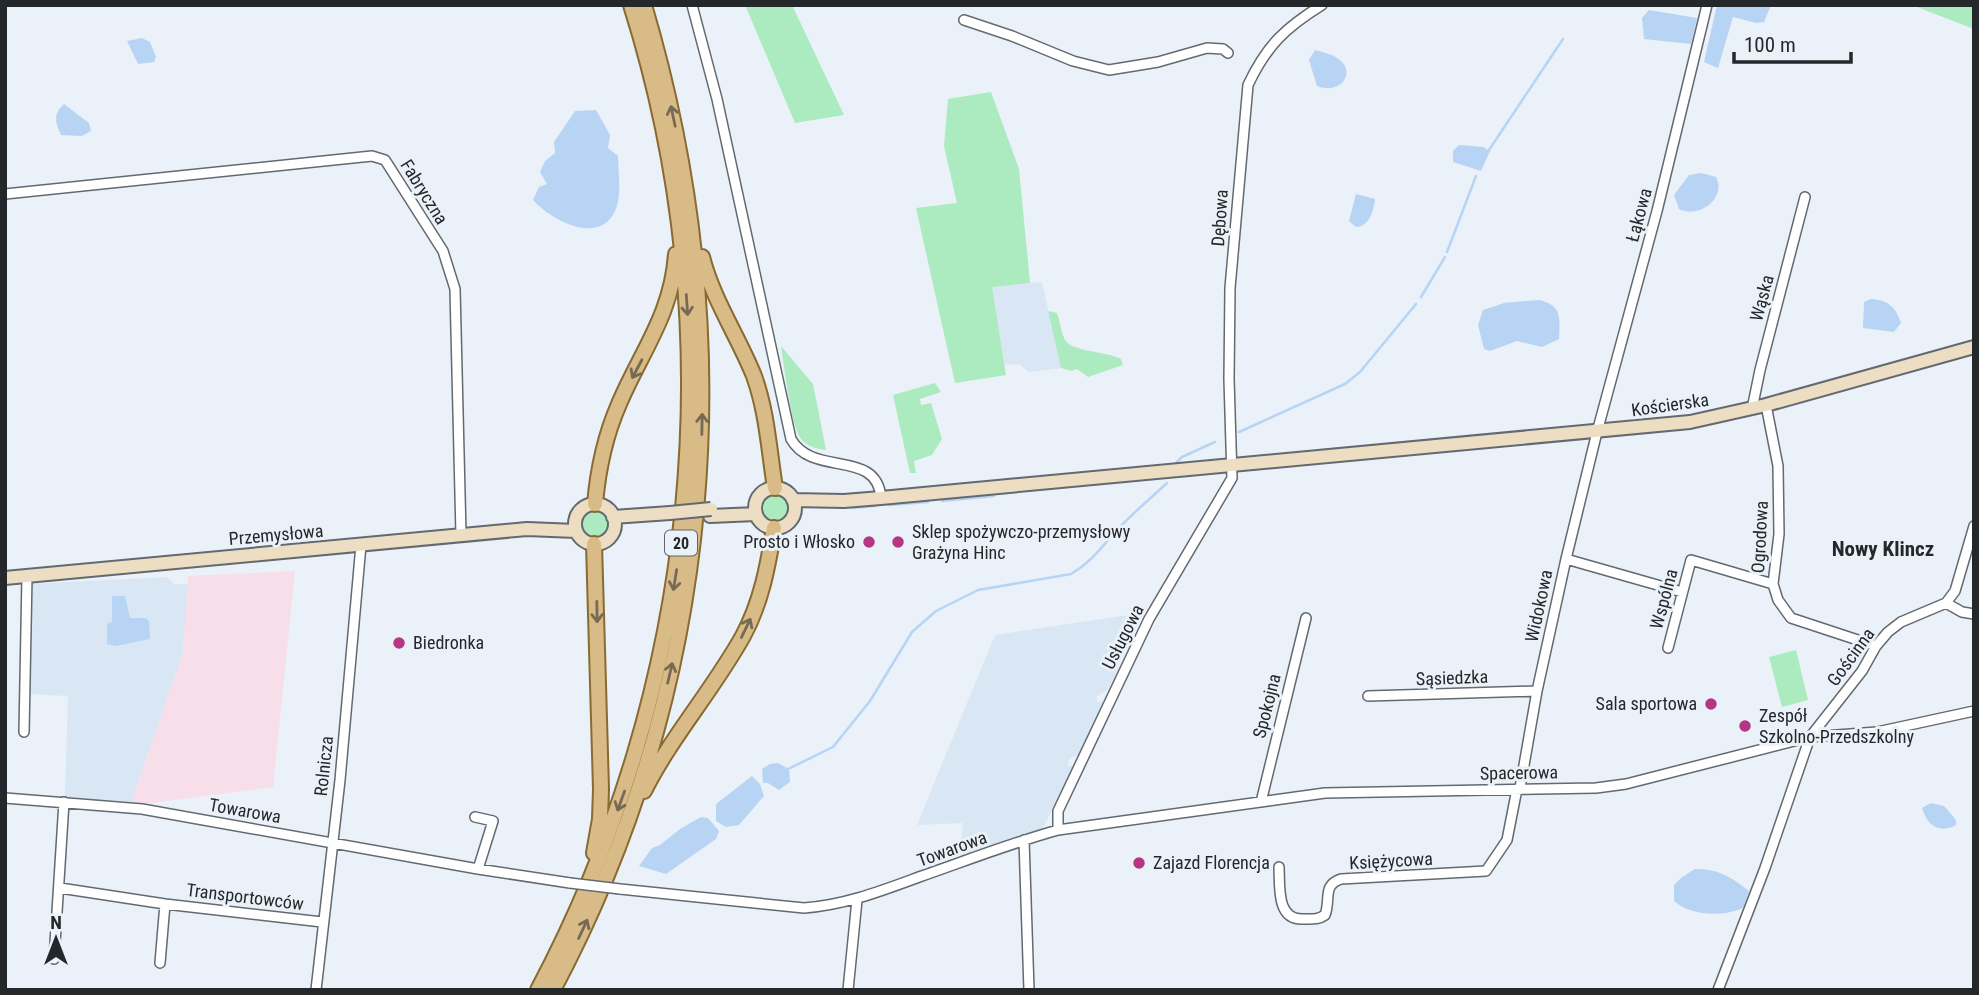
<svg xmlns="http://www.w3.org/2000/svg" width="1979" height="995" font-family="'Roboto Condensed',sans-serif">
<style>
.built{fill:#d9e6f3}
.industrial{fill:#f7dee9}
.green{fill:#acebbf}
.water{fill:#b7d4f5}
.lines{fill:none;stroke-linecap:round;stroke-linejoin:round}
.stream{stroke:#b7d4f5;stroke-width:2.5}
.minor-casing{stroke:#636970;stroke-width:12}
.secondary-casing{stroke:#636970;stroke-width:16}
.primary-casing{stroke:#886a32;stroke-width:18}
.minor{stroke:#fff;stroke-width:9}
.secondary{stroke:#ecddc3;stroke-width:12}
.primary{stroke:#d8bb87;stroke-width:14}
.minor-bridge-casing{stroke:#636970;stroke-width:12;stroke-linecap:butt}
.secondary-bridge-casing{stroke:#636970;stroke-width:16;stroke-linecap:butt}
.minor-bridge{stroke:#fff;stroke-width:9}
.secondary-bridge{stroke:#ecddc3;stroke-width:12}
.oneway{stroke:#766a54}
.poi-dot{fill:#b53784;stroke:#eaf1f8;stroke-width:2.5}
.labels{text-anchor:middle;stroke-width:6;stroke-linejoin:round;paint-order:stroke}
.shield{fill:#eaf1f8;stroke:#606468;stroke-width:2}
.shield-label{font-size:16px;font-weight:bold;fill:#25282a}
.street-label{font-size:18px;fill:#25282a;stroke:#eaf1f8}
.poi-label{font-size:18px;fill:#25282a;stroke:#eaf1f8;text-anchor:start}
.quarter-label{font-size:21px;font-weight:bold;fill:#25282a;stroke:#eaf1f8}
</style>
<rect width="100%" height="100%" fill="#eaf1f8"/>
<!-- built -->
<path class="built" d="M1042,282l19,86 -32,4 -10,-8 -14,1 -14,-78z
M167,577l7,7h14l-5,69 -52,150 -66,-6 3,-101 -40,-2 3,-110z
M1142,613l-17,39 -6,1 -4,7 4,7 -11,23 -11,6v6l6,-1 -25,54 -9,4 -1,7h5l-30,62 -83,31 3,-36 -46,2 78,-190z"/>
<!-- industrial -->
<path class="industrial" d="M295,571l-22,216 -129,17 -13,-1 52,-150 5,-77z"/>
<!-- green -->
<path class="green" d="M745,5h47l52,110 -49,8z
M1917,5h57v24l-57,-22z
M991,92l28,77 11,114 -38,4 14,88 -51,8 -39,-175 41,-5 -13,-57 4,-47z
M1048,311l9,2c3,8 4,19 8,27 7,12 41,11 56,19l2,6 -35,12 -11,-8 -5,2 -11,-3z
M781,346l32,38 13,66c-8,-1 -19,-3 -25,-11 -10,-13 -17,-74 -20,-93z
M935,383l6,9 -21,7 1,6 10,-2 11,36 -10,16 -18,6 2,12h-6l-17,-78z
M762 507a13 13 0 1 1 26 0a13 13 0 1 1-26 0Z
M582 523a13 13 0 1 1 26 0a13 13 0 1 1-26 0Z
M1796,650l12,50 -26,7 -13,-50z"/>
<!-- water -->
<path class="water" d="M1717,5h54l-7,17 -8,1 -23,-6 -15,51 -14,-6z
M1649,10l48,8 -6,26 -47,-5 -2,-21z
M142,38l8,4 6,15 -2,5 -16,2 -11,-23z
M1315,50c7,2 16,4 22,8 20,12 6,38 -20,28l-8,-26z
M64,104l25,19 2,8 -9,5 -21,-1c-6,-13 -8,-21 3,-31z
M596,110l14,25 -2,13 10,8c0,19 6,47 -8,63 -20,23 -62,-2 -77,-19l6,-13 8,-3 -7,-12 5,-11 10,-8 -1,-11 21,-31z
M1459,145l24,2 7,4 -9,20 -28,-9v-11z
M1701,173l15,4c11,21 -17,42 -37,32l-5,-14 15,-20z
M1356,194l19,5c-1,11 -6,28 -19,28l-7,-6z
M1871,299c17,1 25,8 30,24l-7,9 -31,-4 1,-26z
M1539,300c23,5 21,18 20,39l-17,8 -25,-6 -27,10 -6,-2 -6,-24 5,-15 21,-7z
M112,596h13l5,22h16l3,3 1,18 -34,7 -9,-2v-20l5,-2z
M778,763l11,6 1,13 -11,8 -11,-7h-5l-1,-14 8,-5z
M752,776l8,8 4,12 -25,29 -13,2 -10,-6v-17z
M1931,803l13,3 12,14v5c-16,9 -29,1 -34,-17z
M701,817l7,1 11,13 -3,8 -50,35 -27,-8 13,-18 8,-3 20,-16z
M1695,869c24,0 36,8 54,22l-6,17c-20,9 -52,8 -69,-7v-16l7,-7z"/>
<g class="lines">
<!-- stream -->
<path class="stream" d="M1487,153l76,-114
M1447,252l29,-76
M1421,297l24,-40
M1239,432l106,-48 15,-12 56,-68
M1175,464l7,-7 33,-15
M942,501l52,-5
M889,505l39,-3
M852,508l23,-2
M786,770l47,-23 37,-46 42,-69 24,-21 42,-21 93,-16c21,-12 31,-28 47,-45 15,-16 33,-31 49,-46"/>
<defs>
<path id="minor" d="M692,5l25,94 74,340c22,39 86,9 90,59
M964,20l48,16 61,25 36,9 49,-8 49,-14 16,1 5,4
M5,194l367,-38 13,4 58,91 12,38 6,246
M1766,405l12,61 1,68 -6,50 5,16 13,18 85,28
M1752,409l8,-39 45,-173
M1566,559l116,33
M1946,603l16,9 12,2
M1668,648l23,-88 82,24
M1368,696l169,-5
M24,732l3,-156
M1520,788l17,-97 29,-132 31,-127 60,-221 50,-206
M5,798l137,11 336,60 92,14
M1261,802l45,-184
M475,817l18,4 -15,48
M1058,830v-19l91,-192 83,-141 -3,-99 1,-91 18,-203c19,-40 37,-57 74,-80
M1024,840l5,150
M1279,867c1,19 -3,53 24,52 9,0 15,1 22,-4 6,-15 -3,-30 16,-36l145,-8 21,-31 10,-51
M60,888l105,16 157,18
M620,889l184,19c41,-3 77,-17 115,-31 46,-16 92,-34 139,-47l267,-37 271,-5 30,-4 184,-47 67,-5 97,-21
M54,959l10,-157
M160,963l5,-59
M316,990l24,-210 21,-235
M848,990l9,-90
M1718,990l47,-122 45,-131 52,-66 14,-25 12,-14 13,-10 45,-19 9,-12 19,-65"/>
<path id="secondary" d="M755 508a20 20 0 1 1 40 0a20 20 0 1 1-40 0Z
M793,500l51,1 37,-3 809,-76 76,-17 208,-58
M575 524a20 20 0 1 1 40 0a20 20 0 1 1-40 0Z
M710,516l46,-2
M613,517l57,-4
M5,578l522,-49 49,2"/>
<path id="primary" d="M702,257c11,43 36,79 52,119 13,36 15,74 21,112
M595,504c3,-35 10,-68 24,-100 22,-52 53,-90 57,-150
M644,791c27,-54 69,-101 99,-155 18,-33 25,-70 31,-108
M594,853l6,-34 1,-30 -7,-245
M538,990c160,-302 196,-659 93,-985
M553,990c163,-307 189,-654 91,-985"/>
</defs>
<!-- minor casing -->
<use href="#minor" class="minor-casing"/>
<!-- secondary casing -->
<use href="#secondary" class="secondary-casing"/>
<!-- primary casing -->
<use href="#primary" class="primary-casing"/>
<!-- minor -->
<use href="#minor" class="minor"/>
<!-- secondary -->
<use href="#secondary" class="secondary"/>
<!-- primary -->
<use href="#primary" class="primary"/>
<defs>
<path id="minor-bridge" d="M570,883l50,6"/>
<path id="secondary-bridge" d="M670,513l41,-4"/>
</defs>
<!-- minor-bridge casing -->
<use href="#minor-bridge" class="minor-bridge-casing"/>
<!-- secondary-bridge casing -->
<use href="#secondary-bridge" class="secondary-bridge-casing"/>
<!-- minor-bridge -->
<use href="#minor-bridge" class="minor-bridge"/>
<!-- secondary-bridge -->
<use href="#secondary-bridge" class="secondary-bridge"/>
</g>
<!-- one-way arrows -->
<defs><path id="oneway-shaft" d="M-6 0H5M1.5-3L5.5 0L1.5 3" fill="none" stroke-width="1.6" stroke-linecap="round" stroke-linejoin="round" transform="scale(1.75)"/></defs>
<g class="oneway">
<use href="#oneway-shaft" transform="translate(673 116) rotate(-102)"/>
<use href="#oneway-shaft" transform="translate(687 305) rotate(86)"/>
<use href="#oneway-shaft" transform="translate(637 369) rotate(118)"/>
<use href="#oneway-shaft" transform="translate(702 424) rotate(-89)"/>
<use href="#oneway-shaft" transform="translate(675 580) rotate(99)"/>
<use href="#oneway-shaft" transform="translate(597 612) rotate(89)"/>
<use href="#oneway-shaft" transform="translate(746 628) rotate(-64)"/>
<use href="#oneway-shaft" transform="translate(670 673) rotate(-77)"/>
<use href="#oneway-shaft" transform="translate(621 801) rotate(110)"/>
<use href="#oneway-shaft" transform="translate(583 929) rotate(-65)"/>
</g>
<!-- markers -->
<g class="poi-dot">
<circle cx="869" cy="542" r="7"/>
<circle cx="898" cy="542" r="7"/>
<circle cx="399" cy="643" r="7"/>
<circle cx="1711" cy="704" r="7"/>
<circle cx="1745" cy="726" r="7"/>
<circle cx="1139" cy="863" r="7"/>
</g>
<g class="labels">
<!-- shield labels -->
<rect class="shield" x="665" y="530.5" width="32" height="25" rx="5"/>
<g class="shield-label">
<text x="681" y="549">20</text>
</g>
<!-- street labels -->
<g class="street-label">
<text transform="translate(424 192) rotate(58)" y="6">Fabryczna</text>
<text transform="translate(1639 215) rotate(-75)" y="6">Łąkowa</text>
<text transform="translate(1220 218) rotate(-86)" y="6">Dębowa</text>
<text transform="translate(1762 298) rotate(-75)" y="6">Wąska</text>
<text transform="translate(1670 405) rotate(-8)" y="6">Kościerska</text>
<text transform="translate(276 535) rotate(-5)" y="6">Przemysłowa</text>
<text transform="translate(1760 537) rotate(-87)" y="6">Ogrodowa</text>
<text transform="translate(1664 599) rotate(-75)" y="6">Wspólna</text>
<text transform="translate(1539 606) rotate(-78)" y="6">Widokowa</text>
<text transform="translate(1123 637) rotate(-63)" y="6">Usługowa</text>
<text transform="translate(1851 657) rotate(-54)" y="6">Gościnna</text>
<text transform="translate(1452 678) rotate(-2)" y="6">Sąsiedzka</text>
<text transform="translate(1267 706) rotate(-76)" y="6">Spokojna</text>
<text transform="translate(324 766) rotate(-84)" y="6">Rolnicza</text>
<text transform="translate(1519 773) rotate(-1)" y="6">Spacerowa</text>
<text transform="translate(245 811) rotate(10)" y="6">Towarowa</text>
<text transform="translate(952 849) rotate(-20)" y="6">Towarowa</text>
<text transform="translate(1391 861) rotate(-3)" y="6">Księżycowa</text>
<text transform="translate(245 897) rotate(7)" y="6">Transportowców</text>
</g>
<!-- poi labels -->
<g class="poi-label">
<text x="912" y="538">Sklep spożywczo-przemysłowy<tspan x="912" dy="21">Grażyna Hinc</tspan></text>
<text x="855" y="548" text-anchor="end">Prosto i Włosko</text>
<text x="413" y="649">Biedronka</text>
<text x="1697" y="710" text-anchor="end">Sala sportowa</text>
<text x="1759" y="722">Zespół<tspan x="1759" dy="21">Szkolno-Przedszkolny</tspan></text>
<text x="1153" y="869">Zajazd Florencja</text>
</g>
<!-- quarter labels -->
<g class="quarter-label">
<text x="1883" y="556">Nowy Klincz</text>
</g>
</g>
<!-- border -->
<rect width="1979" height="995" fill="none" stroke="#25282a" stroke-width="14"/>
<!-- north arrow -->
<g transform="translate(56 939)" stroke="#eaf1f8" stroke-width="5" paint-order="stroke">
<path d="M0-5L12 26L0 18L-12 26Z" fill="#25282a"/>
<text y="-10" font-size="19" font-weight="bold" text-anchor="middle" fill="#25282a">N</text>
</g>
<!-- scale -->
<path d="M1734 52v10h117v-10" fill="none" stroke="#25282a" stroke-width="3.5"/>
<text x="1744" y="52" font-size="21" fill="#25282a" stroke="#eaf1f8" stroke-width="5" paint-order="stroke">100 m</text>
</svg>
